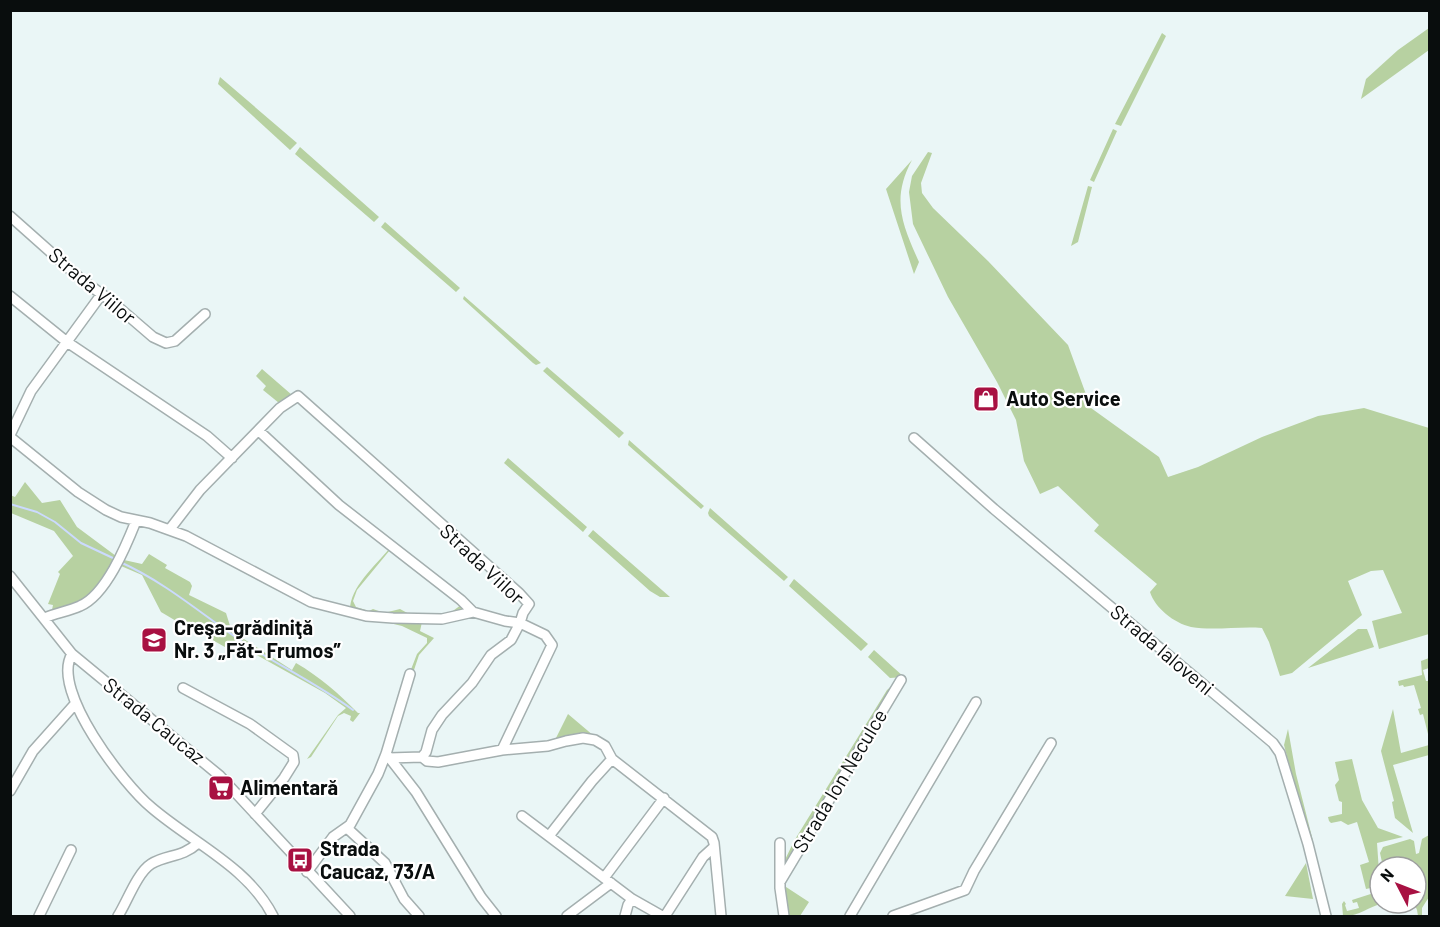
<svg xmlns="http://www.w3.org/2000/svg" width="1440" height="927" font-family="Barlow,sans-serif">
<style>
.green{fill:#b7d1a1}
.lines{fill:none;stroke-linecap:round;stroke-linejoin:round}
.stream{stroke:#cbdafe;stroke-width:2}
.minor-casing{stroke:#a4afaf;stroke-width:12}
.minor{stroke:#fff;stroke-width:9}
.labels{text-anchor:middle;stroke-width:4.5;stroke-linejoin:round;paint-order:stroke}
.street-label{font-size:20px;fill:#090d0d;stroke:#fff}
.poi-label{font-size:20px;font-weight:bold;fill:#090d0d;stroke:#fff;text-anchor:start}
</style>
<rect width="100%" height="100%" fill="#eaf6f6"/>
<!-- green -->
<path class="green" d="M1429,28v22l-68,49 5,-20 32,-29z
M1162,33l4,3 -45,90 -6,-2z
M220,77l77,66 -7,7 -72,-66z
M1113,129l4,2 -23,51 -4,-2z
M300,147l79,70 -5,5 -79,-68z
M928,152l4,1 -11,30 1,10 11,15 55,53 80,84 23,63 68,49 9,20 30,-10 64,-30 56,-21 46,-8 65,20v206l-50,15 -7,-28 30,-8 -19,-43 -12,1 -23,10 14,34 -70,58 -12,3 -11,-34 -7,-14c-23,-2 -48,3 -71,-1 -17,-4 -36,-19 -41,-35l7,-8 -63,-53 5,-6 -41,-39 -18,8 -16,-33 -8,-41 -19,-38 -49,-85 -35,-73 -4,-32 3,-16z
M912,160c-21,39 -10,64 7,102l-5,12 -28,-85z
M1088,186l4,1 -14,55 -7,4z
M385,222l75,66 -4,4 -75,-65z
M464,296l77,67 -5,2 -3,-2 -70,-64z
M547,367l77,66 -5,5 -76,-67z
M262,369l30,26 -13,8 -16,-13 3,-4 -10,-10z
M629,440l75,66 -3,3 -73,-64z
M508,458l79,69 -4,5 -79,-69z
M25,482l17,21 18,-3 17,27 39,29c-9,16 -23,39 -40,48 -7,3 -16,5 -24,6l1,-5 -5,-1 12,-30 -2,-2 15,-16 -19,-25 -43,-18 -1,-18 5,2z
M710,508l78,69 -4,4 -75,-65 -1,-3z
M593,530l77,67h-10l-10,-6 -62,-55z
M389,549l1,1 -33,40 -4,11 3,6 13,4 4,-2 11,4 16,-4 11,6 39,-2 11,-8 5,4 -29,9 -87,-8c0,-23 25,-44 39,-61z
M149,554l18,11 -2,3 25,14 2,4 -3,9 37,18 5,16 5,5 56,36 4,-7c24,14 42,30 62,50h2l-7,9 -3,-2 1,-4 -7,-3 -6,3 -27,41 -4,2 31,-44 8,-7 -21,-15 -88,-49 -5,7 -32,-18 -2,1 -37,-22 -19,-37 -21,-9 3,-6 18,4z
M794,579l74,65 -7,7 -72,-65z
M369,618l53,4 -2,9 14,7 -15,17 -6,18 -3,-1 7,-18 10,-11v-5l-25,-12z
M1358,629h9l7,18 -66,21z
M874,650l30,27 -14,1 -22,-21z
M1429,658v10l-6,2 3,11h3v57l-6,-24 -3,1 -2,-6 3,-1 -7,-23 -10,2 -1,-2 -4,1 -1,-5 24,-6 -1,-14z
M895,683l-113,190v-7l12,-25 93,-151z
M1393,709l8,44 28,-8v10l-36,10 20,68 -18,-15 -3,-16 2,-1 -13,-50z
M568,714l26,22 -39,4z
M1288,729l8,45 17,67 -6,-7 -23,-89z
M1352,759l10,41 16,28 25,9 -26,6 3,43 -14,3 -6,-24 9,-3 -12,-40 -9,3 -7,-4 -10,2 -2,-2 -1,-4 14,-3v-12l-3,-1 -4,-16 4,-5 -4,-18z
M1429,835v62l-7,11v8h-4l-1,-6 -3,-7h2v-36h-33l-3,-14 3,-6 27,-8 4,2 2,13 3,-1 3,-14z
M1306,863l7,36 -28,-3z
M783,885l26,17 -9,14h-13z
M1380,891v12h3c-15,4 -25,14 -40,13l-1,-12 2,-3 2,3 -1,1 2,6 12,-3 -2,-6 -4,1 -1,-3z"/>
<g class="lines">
<!-- stream -->
<path class="stream" d="M10,504l27,8 18,10 26,21 34,16
M120,562c47,21 85,55 127,83 35,22 72,40 106,65"/>
<defs>
<path id="minor" d="M10,216l72,64 28,20 43,37 13,6 9,-2 30,-27
M10,296l57,46 140,94 25,22
M10,435l21,-44 70,-96
M10,437l68,55 28,18 15,7 29,6 36,13 125,66 55,14 27,2 49,1 31,-7
M914,438l80,71 279,234 7,10 28,91 18,72
M170,529l30,-39 80,-82 18,-12 221,197 10,11 -6,9 -3,10 -15,-2 -32,-9 -12,-12 -122,-95 -80,-74
M10,576l62,78 148,122 130,140
M44,618c12,-5 25,-7 36,-12 26,-11 46,-60 56,-85
M72,654c-22,36 52,131 80,154 41,35 96,59 121,108
M183,688l67,36 43,31 1,7 -10,16 -29,36
M388,756l28,36 65,105 15,19
M422,757l4,-5 6,-22 10,-15 30,-32 19,-28 20,-15 9,-17 25,12 7,10 -50,105
M389,758l33,-1 5,4 11,1 64,-12 46,-4 18,-5 17,-3 12,2 10,6 7,13 100,78 2,6 7,73
M10,791l23,-40 42,-47
M522,816l110,83
M347,828l38,35 19,36 15,17
M549,836l43,-55 20,-22
M780,843v45l4,28
M307,872l26,-35 17,-12 28,-51 8,-20 24,-80
M604,878l60,-80
M780,882l121,-202
M39,916l32,-66
M118,916c9,-14 19,-43 33,-52 16,-10 31,-6 47,-21
M567,916l44,-33
M625,916l3,-11 4,-6 30,17
M665,916l38,-59 11,-10
M850,916l126,-214
M893,916l72,-26 9,-19 77,-128"/>
</defs>
<!-- minor casing -->
<use href="#minor" class="minor-casing"/>
<!-- minor -->
<use href="#minor" class="minor"/>
</g>
<!-- icons -->
<defs>
<symbol id="shop-square" viewBox="-11 -11 22 22"><rect x="-9" y="-9" width="18" height="18" rx="4" fill="#a81142" stroke="#fff"/><path d="M-5-2.5h2.3a2.7 3.5 0 0 1 5.4 0H5L5.5 6h-11ZM-1.5-2.5h3a1.5 2.3 0 0 0-3 0Z" fill="#fff"/></symbol>
<symbol id="school-square" viewBox="-11 -11 22 22"><rect x="-9" y="-9" width="18" height="18" rx="4" fill="#a81142" stroke="#fff"/><path d="M0-5L7-2L0 1L-7-2ZM-4 1L0 2.5L4 1V4Q0 6-4 4Z" fill="#fff"/></symbol>
<symbol id="supermarket-square" viewBox="-11 -11 22 22"><rect x="-9" y="-9" width="18" height="18" rx="4" fill="#a81142" stroke="#fff"/><path d="M-6-5.5h2.5l.6 2H6L4.5 2H-2.5L-4.4-4H-6ZM-1.5 3.2a1.3 1.3 0 1 0 .1 0ZM3 3.2a1.3 1.3 0 1 0 .1 0Z" fill="#fff"/></symbol>
<symbol id="bus-square" viewBox="-11 -11 22 22"><rect x="-9" y="-9" width="18" height="18" rx="4" fill="#a81142" stroke="#fff"/><path d="M-5-6H5V4H4V6H2V4H-2V6H-4V4H-5ZM-3.5-4V0h7V-4ZM-3.5 1.2v1.5H-2V1.2ZM2 1.2v1.5H3.5V1.2Z" fill="#fff"/></symbol>
</defs>
<g fill-rule="evenodd">
<use href="#shop-square" x="971" y="384" width="30" height="30"/>
<use href="#school-square" x="139" y="625" width="30" height="30"/>
<use href="#supermarket-square" x="206" y="773" width="30" height="30"/>
<use href="#bus-square" x="285" y="845" width="30" height="30"/>
</g>
<g class="labels">
<!-- street labels -->
<g class="street-label">
<text transform="translate(92 286) rotate(40)" y="7">Strada Viilor</text>
<text transform="translate(482 564) rotate(43)" y="7">Strada Viilor</text>
<text transform="translate(1162 650) rotate(40)" y="7">Strada Ialoveni</text>
<text transform="translate(154 721) rotate(39)" y="7">Strada Caucaz</text>
<text transform="translate(840 781) rotate(-59)" y="7">Strada Ion Neculce</text>
</g>
<!-- poi labels -->
<g class="poi-label">
<text x="1006" y="406">Auto Service</text>
<text x="174" y="635">Creşa-grădiniţă<tspan x="174" dy="23">Nr. 3 „Făt- Frumos”</tspan></text>
<text x="240" y="795">Alimentară</text>
<text x="320" y="856">Strada<tspan x="320" dy="23">Caucaz, 73/A</tspan></text>
</g>
</g>
<!-- border -->
<rect width="1440" height="927" fill="none" stroke="#090d0d" stroke-width="24"/>
<!-- north arrow -->
<g transform="translate(1398 885) rotate(312)"><circle r="28" fill="#ffffff" stroke="#9d9e9e" stroke-width="1.5"/>
<path d="M0-4.5L10 22L0 15L-10 22Z" fill="#a81142"/>
<text y="-9" font-size="16" font-weight="bold" text-anchor="middle" fill="#090d0d">N</text>
</g>
</svg>
